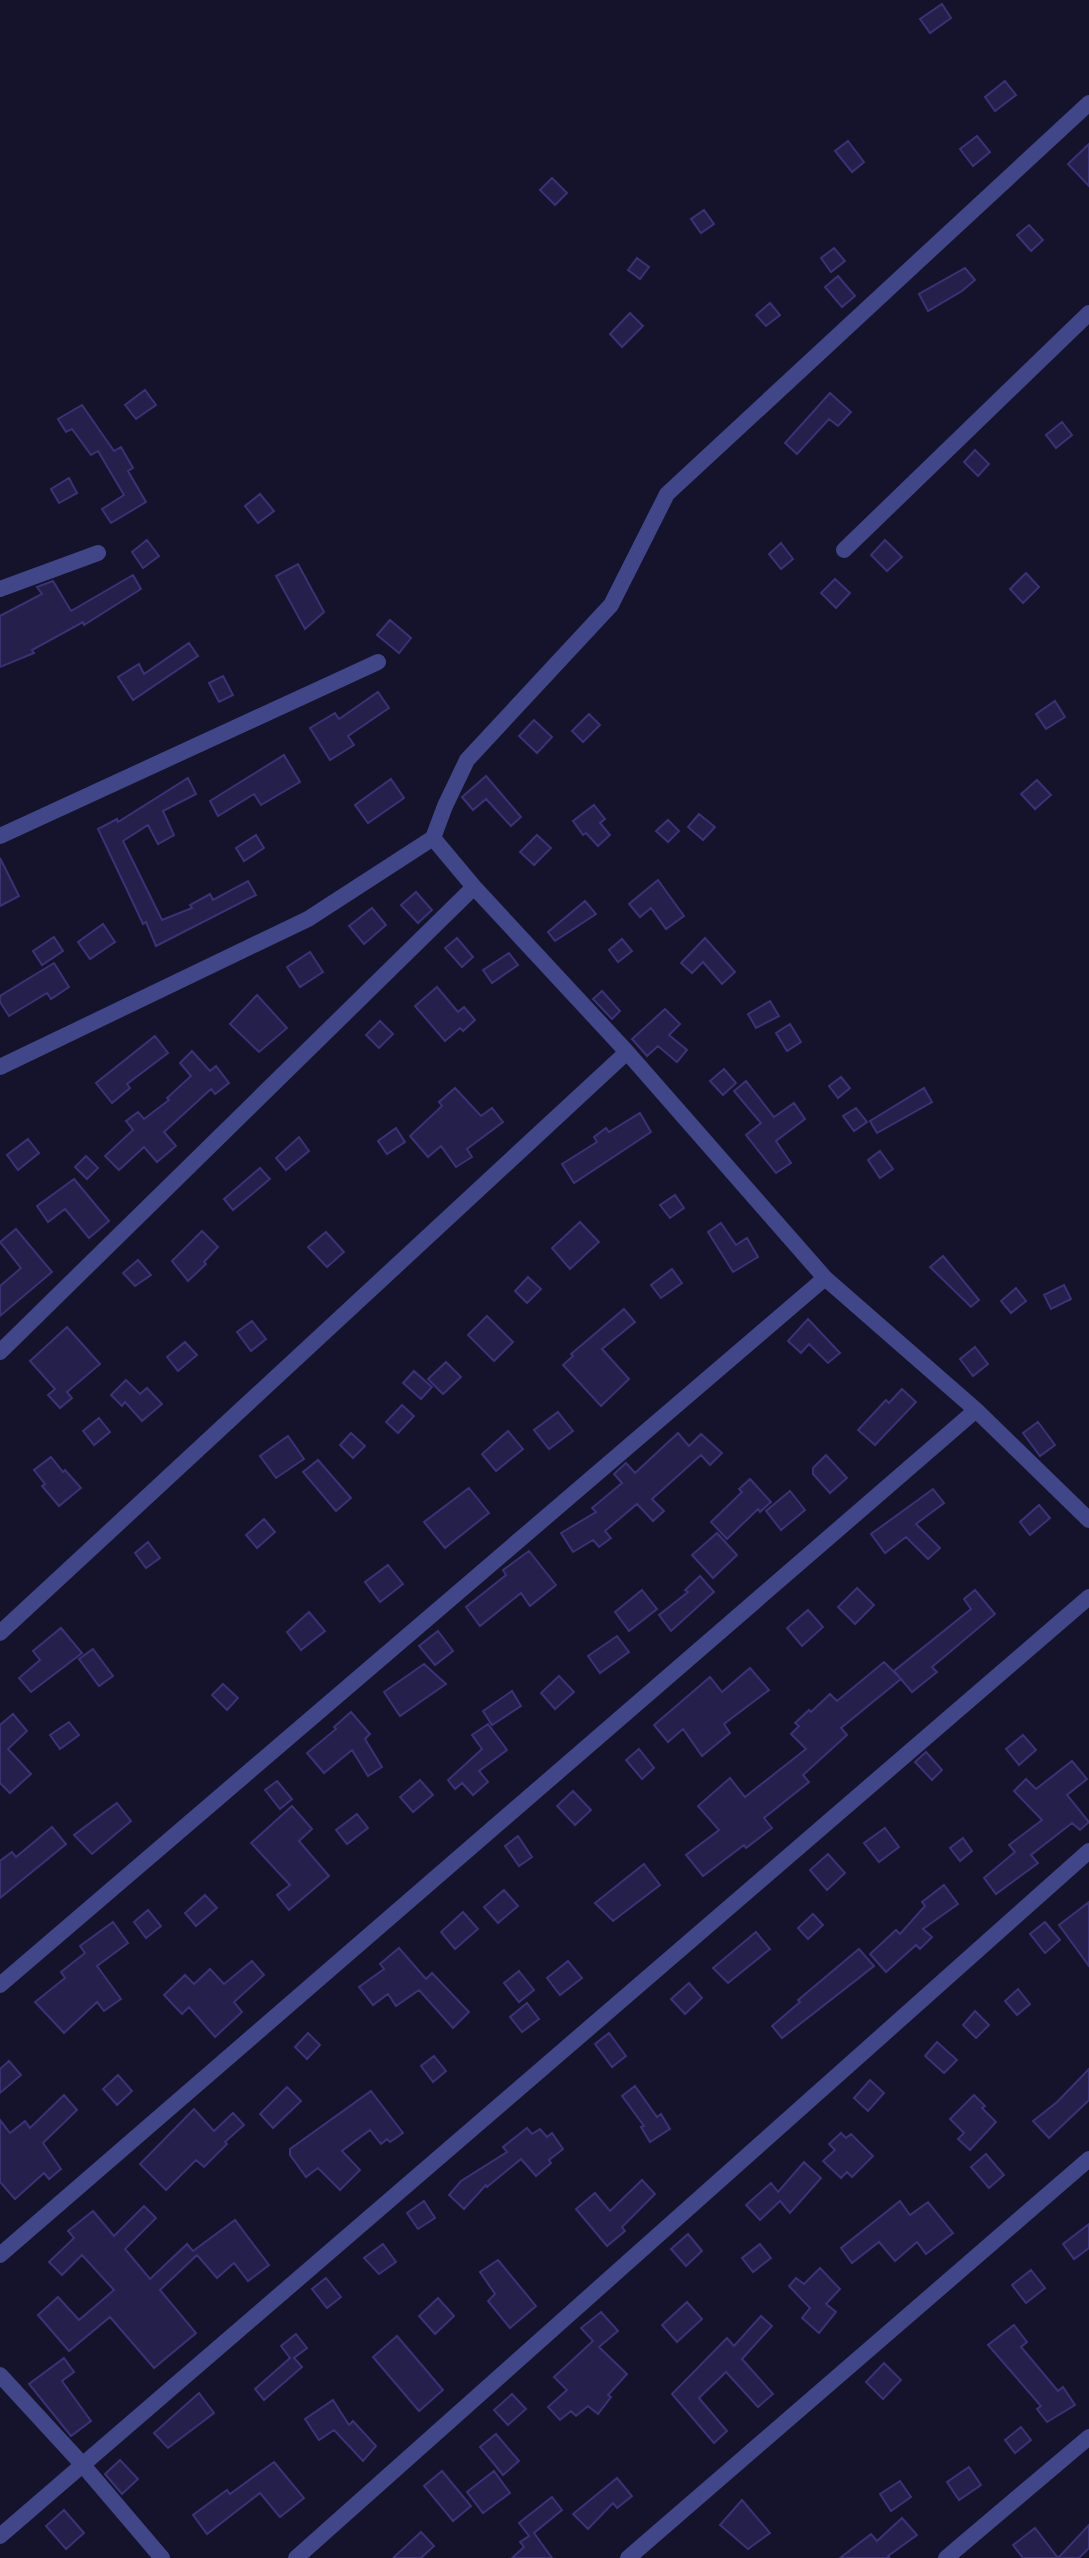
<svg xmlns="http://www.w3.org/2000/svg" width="1089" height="2558" font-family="'Work Sans',sans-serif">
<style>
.building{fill:#24204b;stroke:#393376;stroke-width:2}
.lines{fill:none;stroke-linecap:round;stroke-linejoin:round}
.minor{stroke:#404687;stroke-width:16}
.tertiary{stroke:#404687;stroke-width:16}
</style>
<rect width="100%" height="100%" fill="#14132b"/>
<!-- building -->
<path class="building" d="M942,4l9,14 -21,15 -10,-14z
M1005,81l11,14 -21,16 -10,-14z
M977,136l13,16 -17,14 -13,-17z
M848,141l16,21 -12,10 -17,-21z
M1089,144v42l-21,-22z
M552,178l15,15 -12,12 -15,-15z
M704,210l10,14 -13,9 -10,-14z
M1029,225l14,15 -12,11 -14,-16z
M834,248l11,13 -14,11 -10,-14z
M637,258l12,9 -9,12 -12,-9z
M965,268l10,12 -13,11 -34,20 -9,-17z
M838,276l17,20 -13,11 -17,-20z
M770,303l10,12 -14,11 -10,-11z
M630,313l13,13 -21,21 -12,-13z
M145,390l11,15 -20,14 -11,-14z
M830,393l21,19 -13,14 -9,-7 -32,35 -12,-11z
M82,405l32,46 7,-4 12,21 -5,3 18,31 -35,21 -9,-14 22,-14 -26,-44 -7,4 -19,-26 -6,3 -8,-13z
M1062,422l10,13 -16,13 -10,-13z
M975,450l14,14 -11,12 -14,-14z
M69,478l8,15 -18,10 -8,-14z
M260,494l14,17 -16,12 -13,-17z
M147,540l12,16 -16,12 -11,-16z
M885,540l17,17 -15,14 -16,-16z
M781,543l12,16 -12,10 -12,-15z
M298,564l26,48 -19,17 -29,-53z
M1026,573l13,14 -16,16 -13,-14z
M133,575l8,14 -57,36 -1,-3 -51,28 2,3 -34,14v-51l42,-22 -5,-7 16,-6 18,30z
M835,579l15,14 -14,15 -15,-15z
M390,620l21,18 -12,15 -22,-18z
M189,643l9,13 -65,44 -15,-23 21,-13 5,10z
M223,676l10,19 -14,7 -10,-19z
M378,692l11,16 -41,28 6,9 -24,15 -20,-32 25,-15 4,6z
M1055,701l10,16 -19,12 -10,-15z
M589,714l11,11 -17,17 -11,-11z
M534,720l18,17 -15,16 -18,-17z
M284,755l16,27 -39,23 -7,-11 -36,22 -8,-15z
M486,776l35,41 -10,9 -25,-27 -13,11 -11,-13z
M188,778l8,16 -33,17 11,24 -16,9 -10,-19 -25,16 39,79 30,-12 -2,-3 20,-11 3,6 35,-19 8,14 -100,51 -10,-24 -3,2 -7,-15 -38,-80 19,-10 1,3z
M391,779l13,19 -36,25 -13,-18z
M1037,780l14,15 -16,14 -14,-15z
M594,805l11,14 -5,4 10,12 -12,11 -12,-13 -3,2 -10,-14z
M699,814l16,13 -12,13 -15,-13z
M668,820l11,11 -11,11 -12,-11z
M256,835l8,13 -20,13 -8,-13z
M537,835l14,13 -17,17 -14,-13z
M0,858l19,38 -19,10z
M658,880l26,36 -18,13 -15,-21 -11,9 -11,-13z
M416,892l16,18 -14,13 -17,-18z
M585,901l11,13 -41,27 -7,-9z
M372,908l14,17 -22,19 -15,-18z
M103,924l12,18 -25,17 -12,-17z
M54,937l9,14 -21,14 -9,-14z
M457,938l16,19 -11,10 -17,-19z
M705,938l30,34 -13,12 -19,-22 -11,11 -11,-10z
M622,939l10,12 -14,11 -9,-12z
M310,952l13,20 -23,15 -13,-20z
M509,953l9,12 -26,18 -9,-13z
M54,963l15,24 -18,12 -4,-6 -38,23 -9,-14v-6z
M437,987l21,25 6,-5 11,13 -12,11 -3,-3 -15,13 -30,-35z
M602,991l18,20 -8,8 -19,-20z
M257,995l30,33 -28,24 -29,-28z
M770,1001l9,15 -23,12 -8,-14z
M665,1009l15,15 -11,11 18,15 -10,12 -19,-16 -11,10 -15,-17z
M380,1021l13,13 -14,14 -13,-13z
M790,1024l11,18 -14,9 -11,-18z
M155,1036l13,17 -41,31 3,4 -18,15 -16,-20z
M192,1051l18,20 6,-5 13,17 -14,11 -4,-5 -47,43 12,14 -19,16 -13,-15 -25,23 -14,-14 28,-26 -7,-9 12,-9 6,7 25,-19 -2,-2 24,-22 -11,-13z
M724,1069l12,14 -13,12 -13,-14z
M841,1077l9,11 -12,10 -9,-12z
M746,1081l28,36 20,-14 11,16 -29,22 15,22 -15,10 -30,-38 15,-12 -27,-32z
M455,1088l26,28 11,-8 11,14 -36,27 5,8 -16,10 -15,-21 -13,11 -18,-21 32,-30 -3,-4z
M924,1088l8,14 -55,31 -7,-12z
M856,1108l11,14 -13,9 -11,-15z
M640,1113l11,19 -77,51 -12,-19 35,-22 -3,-5 12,-9 3,4z
M396,1128l9,14 -18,12 -9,-13z
M299,1137l10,14 -23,19 -10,-12z
M28,1139l11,14 -21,17 -11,-15z
M880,1151l13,18 -13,9 -12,-18z
M86,1156l12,12 -11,11 -12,-12z
M260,1168l10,11 -37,31 -9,-11z
M74,1179l35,42 -20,17 -24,-29 -17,13 -11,-16z
M675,1195l9,13 -14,10 -10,-13z
M580,1222l19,20 -29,27 -18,-21z
M721,1223l15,22 11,-7 11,19 -25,15 -25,-40z
M16,1229l36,43 -52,44v-30l21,-18 -21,-26z
M202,1231l16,16 -14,15 2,2 -18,17 -16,-20z
M326,1232l18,20 -17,15 -19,-20z
M943,1256l36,44 -8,7 -41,-40z
M138,1260l13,15 -16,11 -12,-13z
M672,1269l10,14 -21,15 -10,-13z
M528,1277l13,12 -14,14 -12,-12z
M1064,1285l7,14 -20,10 -7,-14z
M1016,1288l10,13 -15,12 -10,-12z
M624,1309l11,13 -33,27 27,30 -28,27 -38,-41 10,-9 -2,-2z
M487,1316l26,26 -19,19 -26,-26z
M808,1319l32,34 -12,10 -19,-19 -8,9 -13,-12z
M252,1321l14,18 -15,12 -14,-19z
M67,1327l33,37 -33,28 5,6 -12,10 -12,-13 7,-6 -25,-28z
M185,1342l12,13 -19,16 -11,-14z
M975,1347l13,17 -15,12 -13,-17z
M446,1362l15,15 -18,17 -15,-15z
M414,1371l18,16 -11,12 -18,-16z
M126,1380l14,14 7,-6 15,16 -20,17 -17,-19 -3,4 -11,-11z
M902,1389l14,13 -41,43 -17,-15 28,-30 3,3z
M402,1405l12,11 -16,17 -12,-11z
M558,1412l15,19 -24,18 -15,-19z
M99,1418l11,14 -16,13 -11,-14z
M1038,1422l17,23 -15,11 -17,-23z
M508,1431l15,18 -27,22 -14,-17z
M351,1433l14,13 -12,12 -13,-13z
M678,1433l11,13 12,-12 21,19 -12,12 -9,-10 -49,44 12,12 -11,10 -16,-17 -32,27 6,7 -12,9 -6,-7 -20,12 -12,-19 35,-21 -4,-4 30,-25 -8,-9 12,-11 9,10z
M288,1436l16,23 -28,19 -16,-22z
M826,1455l21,23 -17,15 -17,-19v-6z
M51,1457l12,15 2,-2 16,18 -22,18 -17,-20 3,-2 -11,-14z
M318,1460l33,38 -15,13 -33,-39z
M750,1479l21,23 -11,10 -2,-3 -31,30 -16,-17 31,-30 -3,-3z
M469,1488l20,25 -44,35 -21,-26z
M933,1489l11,14 -28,21 24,24 -12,11 -22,-22 -21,16 -14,-19z
M790,1491l15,19 -24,20 -15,-19z
M1039,1505l11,13 -20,17 -10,-13z
M264,1519l11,13 -18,16 -11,-13z
M717,1533l20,22 -24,23 -21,-23z
M148,1542l12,16 -14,10 -11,-15z
M529,1551l27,34 -26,21 -9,-13 -41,33 -14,-19 40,-32 -3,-5z
M388,1565l15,19 -23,18 -15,-20z
M700,1576l14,16 -43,39 -12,-16 29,-23 -3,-2z
M857,1588l17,17 -19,19 -17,-17z
M642,1590l15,19 -28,22 -14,-19z
M975,1590l20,24 -63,53 5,5 -25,20 -18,-21 77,-62 -7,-10z
M808,1610l15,17 -21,19 -15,-18z
M309,1612l16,19 -24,19 -14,-18z
M61,1628l21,25 -51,39 -12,-14 21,-18 -7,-9z
M438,1631l15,20 -18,14 -16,-19z
M617,1636l12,16 -29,21 -12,-17z
M93,1649l20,27 -14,10 -20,-27z
M884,1662l17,17 -60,49 6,7 -44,40 6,7 -45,36 8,10 -26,20 -2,-3 -41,31 -17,-21 33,-25 -21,-24 32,-28 15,19 61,-48 -15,-15 8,-8 -4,-3 14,-13 2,2 19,-18 7,7z
M424,1664l22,20 -46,32 -16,-24z
M750,1668l19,22 -45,34 6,9 -28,23 -19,-27 -15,13 -14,-17 56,-48 12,15z
M559,1676l15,16 -19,17 -14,-16z
M223,1684l15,14 -11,12 -15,-15z
M512,1691l9,15 -29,19 -9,-14z
M351,1712l19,22 -5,5 17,28 -14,9 -16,-26 -28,23 -17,-20 29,-24 -2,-2z
M13,1714l14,17 -19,18 23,25 -21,19 -10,-10v-58z
M69,1722l10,13 -19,14 -10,-14z
M488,1724l19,26 -28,21 9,11 -15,13 -11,-12 -7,6 -7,-9 34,-31 -10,-14z
M1023,1735l13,15 -17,15 -13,-16z
M639,1749l15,19 -12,11 -16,-19z
M926,1752l16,18 -10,10 -17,-18z
M1072,1761l15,18 -20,16 22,27 -9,8 -8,-7 -41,32 7,8 -42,31 -12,-16 31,-26 -6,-7 33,-25 -28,-29 12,-12 10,10z
M420,1780l13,15 -20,17 -13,-15z
M277,1781l15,18 -12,10 -15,-19z
M573,1791l18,19 -16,15 -18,-19z
M117,1803l14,18 -39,33 -18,-19z
M292,1806l20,23 -13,12 30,35 -40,34 -12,-15 13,-10 -39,-42z
M357,1814l11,14 -21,16 -11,-14z
M52,1827l14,17 -66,54v-37l12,-9 4,5z
M885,1828l14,19 -20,15 -15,-19z
M518,1836l14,21 -13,9 -14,-20z
M963,1838l9,13 -12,10 -10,-13z
M828,1854l17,19 -18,17 -17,-20z
M644,1864l16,21 -47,36 -18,-18z
M944,1885l14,19 -35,25 9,8 -12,12 -4,-4 -30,27 -16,-18 26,-24 4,4 25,-28 -3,-4z
M504,1890l14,16 -20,17 -14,-16z
M205,1895l12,13 -21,18 -11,-13z
M1089,1902v64l-30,-41z
M148,1910l13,16 -15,12 -12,-16z
M463,1912l15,17 -23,20 -14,-17z
M813,1914l10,11 -15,14 -10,-11z
M113,1922l15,21 -31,23 24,33 -17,12 -7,-9 -33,31 -29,-31 30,-24 -4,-6 24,-19 -5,-7z
M1045,1922l15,18 -15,13 -15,-19z
M756,1932l14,17 -42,34 -15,-15z
M399,1948l27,31 6,-6 37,39 -16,16 -34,-38 -23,16 -8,-12 -15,11 -14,-18 25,-18 -4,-5z
M859,1949l15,17 -92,72 -10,-12 28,-24 -2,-2z
M252,1961l12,14 -30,27 8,10 -27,25 -26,-30 -7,7 -18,-19 21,-20 9,9 16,-15 14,15z
M568,1961l14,17 -22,17 -13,-17z
M519,1971l15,19 -15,12 -15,-19z
M689,1983l13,15 -17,16 -14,-15z
M1018,1989l12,15 -13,11 -12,-14z
M527,2003l12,16 -17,13 -12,-15z
M975,2011l14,14 -13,13 -13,-13z
M308,2033l12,12 -13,14 -12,-12z
M609,2033l17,23 -14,11 -17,-23z
M937,2042l20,18 -13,13 -19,-17z
M434,2056l12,15 -13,11 -12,-16z
M9,2061l12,14 -21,18v-24z
M1089,2069v31l-40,38 -16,-17 24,-19z
M118,2075l14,16 -15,14 -14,-16z
M870,2080l14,13 -16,18 -14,-13z
M635,2086l22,31 4,-3 9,15 -20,13 -9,-15 3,-1 -22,-30z
M287,2087l14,14 -28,27 -13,-14z
M371,2091l32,42 -13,9 -3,-3 -6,5 -11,-14 -28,21 18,19 -20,20 -22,-22 -12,9 -16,-22v-6z
M64,2095l13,15 -34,33 18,26 -12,10 -5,-6 -29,26 -15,-17v-62l10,13 15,-12 5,7z
M974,2095l11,11 -3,2 14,14 -26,28 -12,-11 6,-6 -14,-14z
M194,2109l20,22 19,-18 11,12 -19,17 2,2 -23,23 -8,-7 -30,30 -26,-26z
M527,2128l5,6 8,-5 7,8 5,-4 11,16 -14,11 2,3 -15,13 -15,-17 -34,28 -1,-2 -22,24 -15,-14 12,-14 46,-29 -4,-5z
M841,2133l5,5 5,-4 22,22 -21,21 -5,-5 -6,6 -18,-17 12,-11 -6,-6z
M986,2154l18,21 -15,13 -18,-21z
M804,2162l17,16 -31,35 -10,-12 -20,19 -14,-15 25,-22 7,9z
M642,2180l13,14 -33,33 3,4 -18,15 -31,-37 19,-16 15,18z
M424,2201l11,17 -17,11 -11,-16z
M900,2201l10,14 18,-13 25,31 -27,21 -9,-12 -22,19 -16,-19 -27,21 -11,-15z
M144,2206l12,12 -31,31 25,30 37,-35 6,7 42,-31 34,45 -21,16 -14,-18 -17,15 -20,-23 -37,35 36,43 -42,35 -44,-51 -41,34 -31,-36 20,-18 21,23 35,-30 -32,-35 -20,20 -13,-13 25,-24 -6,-7 25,-20 21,25z
M1089,2224v24l-15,11 -11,-15z
M688,2234l14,17 -16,15 -15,-17z
M383,2244l13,18 -17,12 -15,-16z
M760,2244l11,14 -18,14 -11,-14z
M498,2260l38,46 -26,22 -22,-27 7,-7 -15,-22z
M820,2268l20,21 -14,15 10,8 -17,21 -17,-15 8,-10 -21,-22 7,-8 8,6z
M1031,2270l14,18 -19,15 -14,-18z
M326,2278l15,19 -14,11 -15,-19z
M438,2298l16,18 -19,18 -16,-18z
M687,2302l15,17 -25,23 -15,-17z
M601,2312l17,19 -19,16 28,27 -19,21 3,2 -13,17 -10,-8 -12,10 -5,-5 -11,9 -12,-13 19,-17 -13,-13 39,-36 -12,-13z
M761,2316l11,10 -30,33 31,35 -15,13 -32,-35 -27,26 28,33 -13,12 -42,-49 55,-56 7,8z
M1014,2325l13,17 -6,5 37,44 5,-4 12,18 -28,17 -10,-13 4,-3 -53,-61z
M296,2334l11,14 -13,10 8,9 -38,33 -9,-11 35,-31 -9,-12z
M397,2336l46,54 -24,21 -46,-54z
M64,2358l10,14 -12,9 29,40 -20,15 -42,-52z
M884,2363l17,17 -18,19 -17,-17z
M199,2393l15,20 -46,35 -14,-15z
M512,2394l14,15 -18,16 -14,-15z
M333,2400l16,25 4,-4 23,25 -13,15 -29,-31 -15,10 -14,-21z
M1021,2427l10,13 -16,13 -10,-13z
M496,2434l23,27 -16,14 -23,-28z
M120,2460l18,19 -16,15 -17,-20z
M274,2462l30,36 -24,19 -20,-24 -53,41 -14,-19 34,-25 3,4z
M969,2467l12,18 -22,15 -12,-18z
M442,2471l29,35 -18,15 -29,-35z
M494,2471l16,22 -27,20 -16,-21z
M617,2478l15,18 -15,12 -4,-5 -25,26 -15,-15z
M900,2481l11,16 -20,14 -11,-17z
M552,2497l10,13 -28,23 18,25h-40l12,-11 -4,-5 9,-6 -10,-13z
M742,2500l28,33 -22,16 -28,-24z
M64,2510l20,23 -18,16 -20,-23z
M902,2518l15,17 -29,21 2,2h-50l31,-24 6,7z
M1089,2525v23l-10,10h-56l-10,-13 22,-17 23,30z
M421,2532l13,14 -13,12h-28z"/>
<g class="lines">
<!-- minor -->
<path class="minor" d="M844,550l245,-237
M0,589l98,-36
M0,836l378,-174
M433,838l41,49 153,165 198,226 151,132 113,110
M0,1067l308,-148 125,-81 12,-32 22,-46 144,-155 56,-111 422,-391
M0,1352l474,-465
M0,1633l627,-581
M0,1985l825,-707
M0,2255l976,-845
M0,2536l1089,-939
M296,2558l793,-707
M628,2558l461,-399
M946,2558l143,-121"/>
<!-- tertiary -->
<path class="tertiary" d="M0,2375l82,89 80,94"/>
</g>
</svg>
